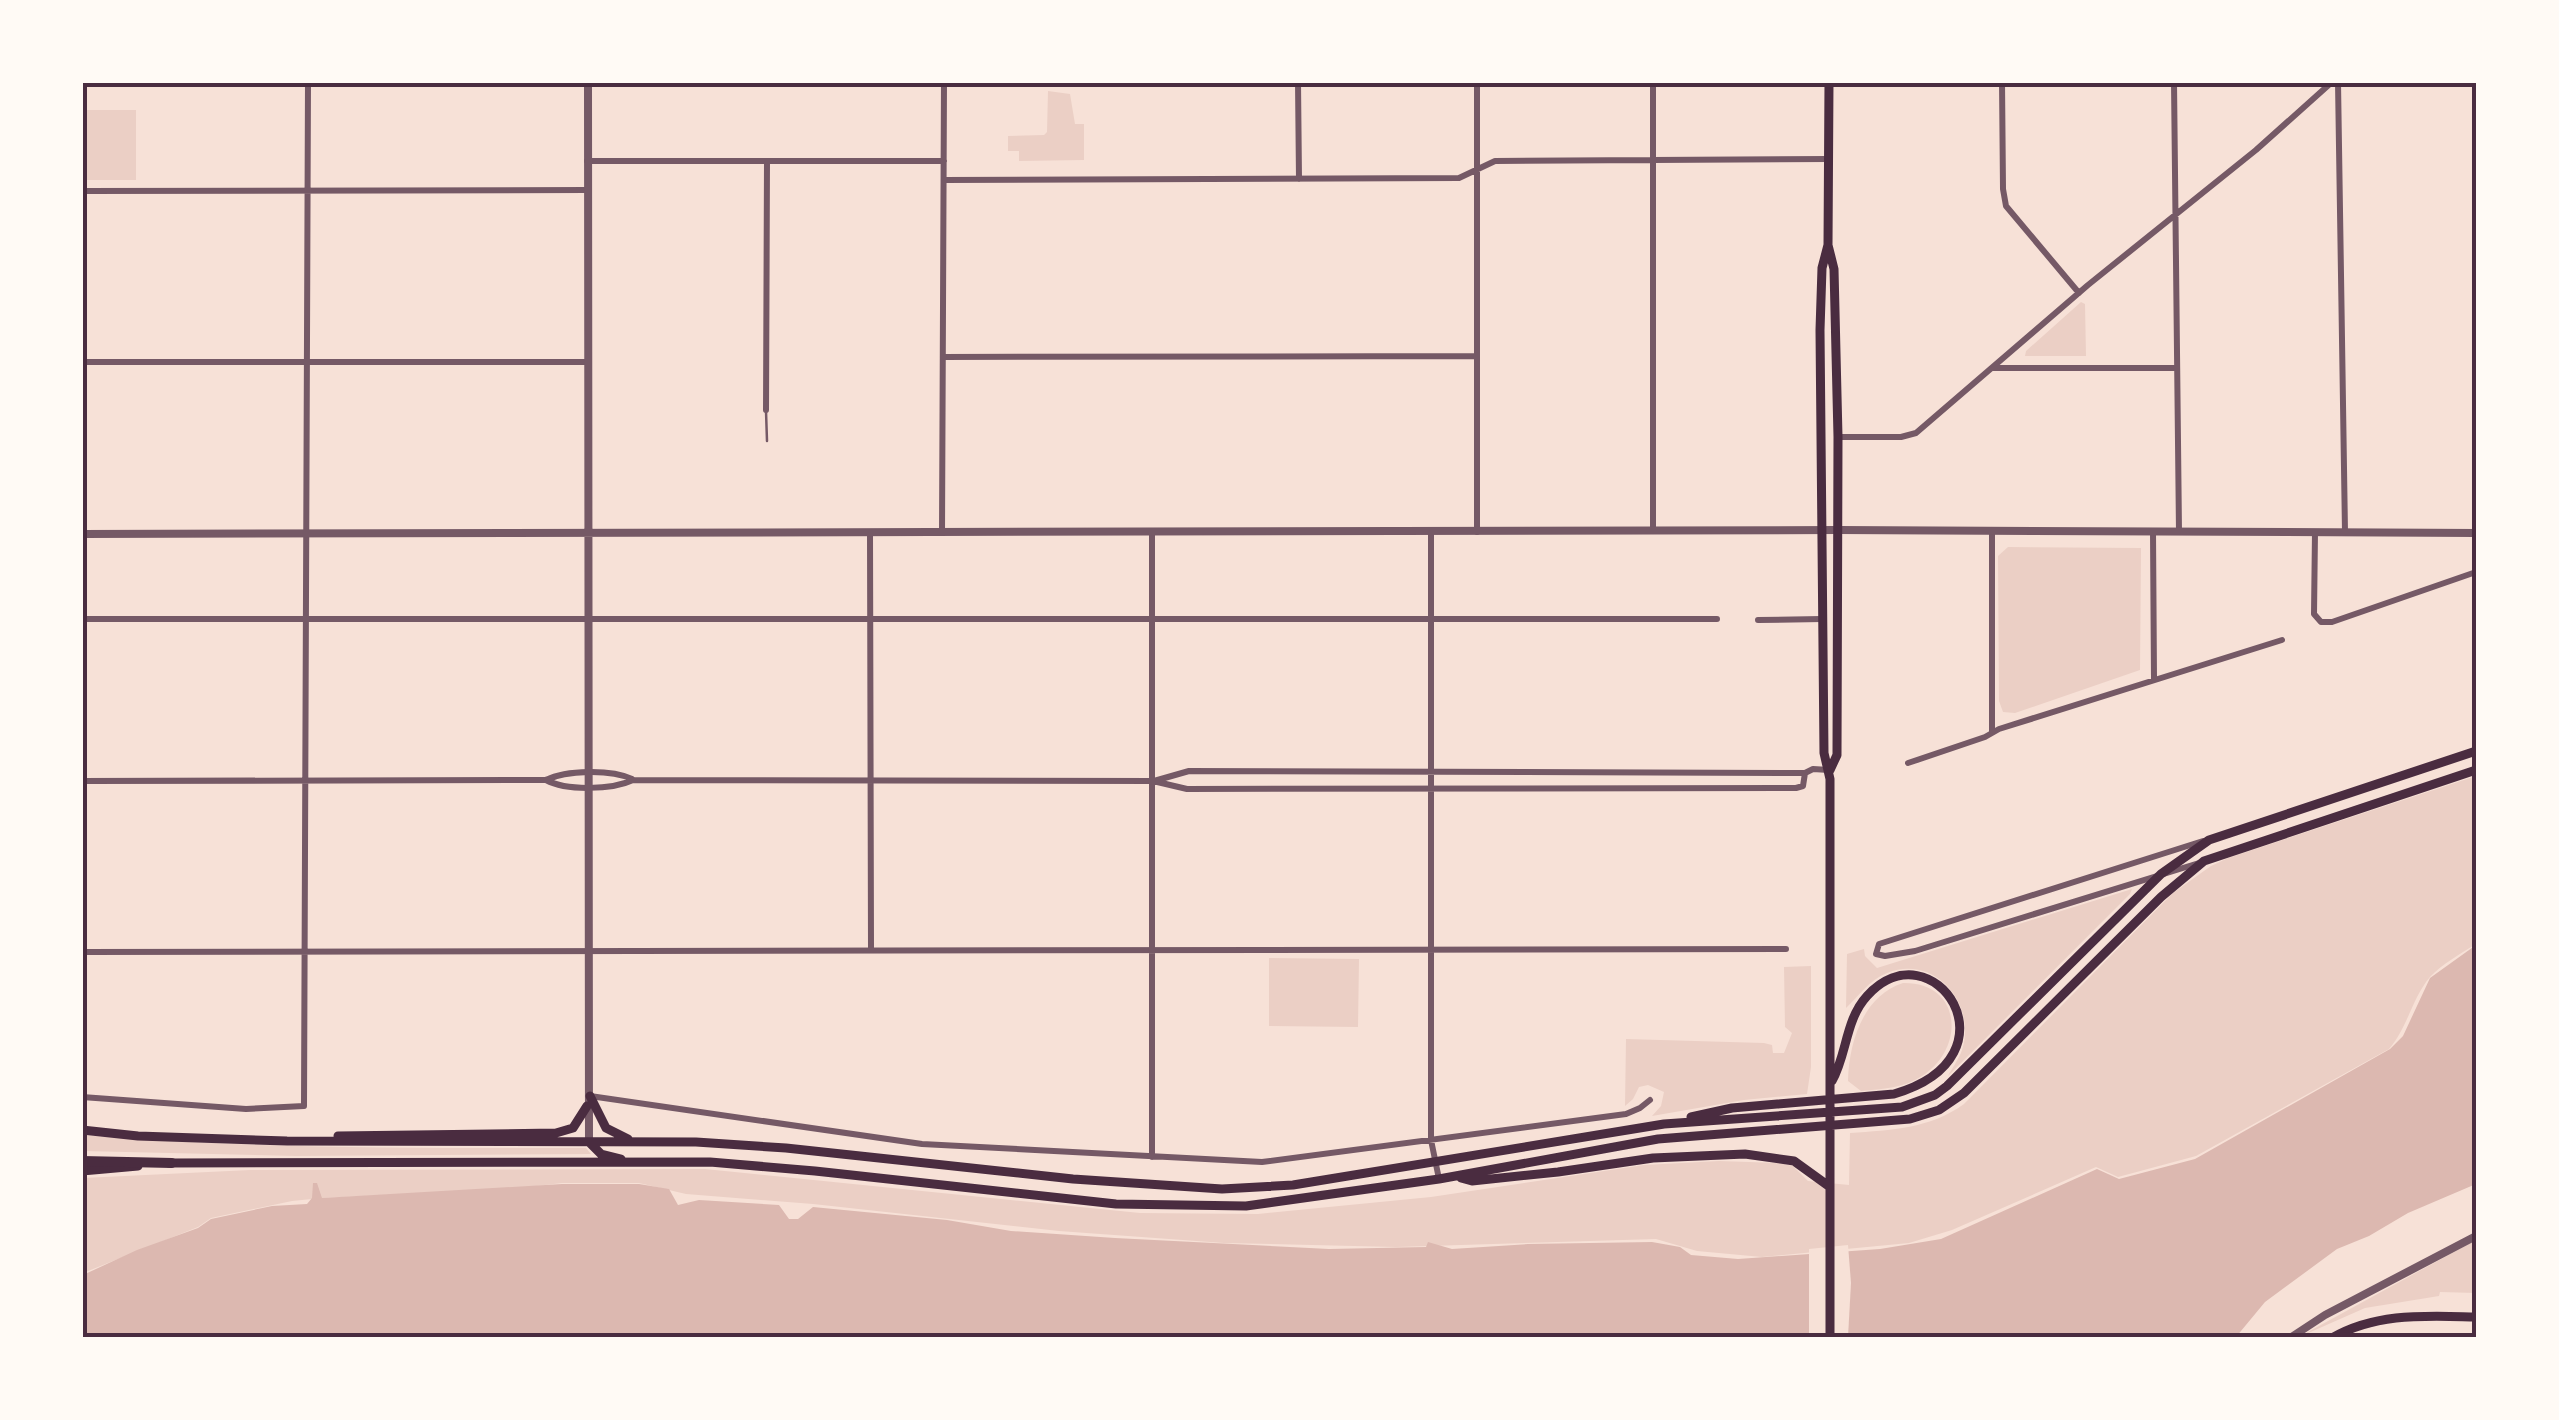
<svg xmlns="http://www.w3.org/2000/svg" width="2559" height="1420" font-family="Signika,sans-serif">
<style>
.green{fill:#ebcfc5}
.water{fill:#dcb8b0}
.pier{fill:#f7e1d7}
.lines{fill:none;stroke-linecap:round;stroke-linejoin:round}
.service{stroke:#755966;stroke-width:2.5}
.minor{stroke:#755966;stroke-width:6}
.tertiary{stroke:#755966;stroke-width:8}
.secondary{stroke:#4a2c40;stroke-width:9}
.motorway{stroke:#4a2c40;stroke-width:10}
.neatline{fill:none;stroke:#4a2c40;stroke-width:4}
</style>
<rect width="100%" height="100%" fill="#f7e1d7"/>
<!-- green -->
<path class="green" d="M1048,91l22,3 5,30h9v36l-65,1v-10h-11v-15l36,-1 3,-3z
M83,110h53v70h-53z
M2081,302l4,2 1,52h-61l1,-5z
M2008,547l133,1 -1,122 -125,43 -12,-1 -4,-11 -1,-145z
M2476,776v168c-16,10 -34,20 -46,33 -18,21 -22,50 -41,72l-193,107 -78,21 -22,-10 -144,63 -43,13 -147,14 -65,-6 -41,-12 -260,8 -172,-4 -165,-12 -246,-27 -127,-10 -47,-11h-77l-51,6 -189,9 -30,3 -81,17 -13,9 -115,46v-95l167,-8 455,-1 435,44 118,1 173,-17 213,-32 75,-4 60,2 14,3 15,15 41,4 1,-52c42,-3 79,-4 114,-29l209,-211 38,-27 17,-8z
M2132,889l-2,5 -182,182c3,-6 11,-17 14,-26 15,-46 -27,-96 -75,-77 -18,7 -28,23 -41,35l1,-54 17,-5 1,7 12,12z
M1269,958l90,1 -1,68 -89,-1z
M1811,966v101l-4,27 -63,6 -92,16 9,-10 3,-14 -16,-7 -9,2 -6,12 -8,7 1,-67 138,4 8,2 1,8h11l8,-20 -7,-6 -1,-60z
M1903,983c59,-1 63,65 19,93 -18,12 -39,13 -61,15l-13,-10c1,-39 15,-85 55,-98z
M83,1135c168,14 335,13 503,13l5,6 -295,2 -213,-5z
M2476,1240v53l-36,-1 -1,4 -74,12 -68,30z"/>
<!-- water -->
<path class="water" d="M2476,945v239l-68,29 -39,23 -32,13 -72,53 -29,35h-8l-3,-4 -17,5h-2125v-63l54,-25 61,-22 13,-9 61,-13 35,-2 5,-6 1,-15h4l5,15 240,-14h77l30,5 9,16 21,-5 80,5 10,14h9l15,-12 134,13 64,11 104,7 214,11 97,-2 2,-5 24,7 76,-5 124,-2 28,5 11,8 47,4 142,-10 61,-10 156,-70 22,10 76,-20 195,-110 13,-13 27,-58z"/>
<!-- pier -->
<path class="pier" d="M1848,1245l3,38 -3,54h-39v-88z"/>
<g class="lines">
<!-- service -->
<path class="service" d="M766,411l1,30"/>
<!-- minor -->
<path class="minor" d="M1298,82l1,97
M1477,82v450
M1653,82v449
M2002,82l1,107 3,17 73,87
M2174,82l5,450
M2338,82l7,450
M587,161h357
M944,180l515,-2 36,-17 334,-2
M82,191l505,-1
M943,357l534,-1
M82,362h506
M1994,368h183
M766,410l1,-249
M1838,437h63l15,-4 172,-148 168,-135 76,-68
M1431,532v608l8,39
M2153,532l1,147
M2315,532l-1,82 7,8h11l144,-50
M870,533l1,416
M942,533l2,-451
M1152,533v624
M82,619h1635
M1758,620l64,-1
M1992,731v-200
M1908,763l77,-26 14,-8 283,-89
M546,780c20,11 66,10 87,0l520,1 34,8 609,-1 7,-2 2,-13
M82,781l464,-1c20,-10 65,-11 86,-1
M1154,781l35,-10 616,2 8,-4 16,1
M2199,863l-284,88 -30,5 -9,-2 3,-10 324,-103
M82,952l1704,-3
M590,1096l332,48 340,18 364,-48 14,-6 10,-8
M82,1097l164,12 58,-3 4,-1024"/>
<!-- tertiary -->
<path class="tertiary" d="M588,82l1,1060
M82,534l1756,-4 638,3
M2290,1338l35,-23 151,-79"/>
<!-- secondary -->
<path class="secondary" d="M1829,82l-1,163 6,24 4,168 -1,318 -7,15
M1828,245l-6,23 -2,62 4,423 6,26v559
M590,1096l16,32 22,11
M1691,1117l41,-9 162,-14c130,-38 38,-170 -27,-98 -22,24 -20,59 -35,85
M82,1130l56,6 149,5 409,1 90,6 287,31 149,10 71,-4 371,-61 238,-17 33,-12 12,-9 214,-212 48,-34 267,-89
M338,1136l218,-3 17,-5 14,-22
M589,1142l12,12 20,5
M169,1163l541,-1 105,9 301,33 130,2 193,-27 219,-40 252,-20 29,-9 25,-17 197,-196 43,-36 272,-91
M82,1171l56,-5
M1461,1178l11,3 86,-9 95,-14 92,-4 49,7 36,26
M2332,1338c45,-26 95,-22 144,-21"/>
<!-- motorway -->
<path class="motorway" d="M82,1161l90,2"/>
</g>
<!-- border -->
<rect width="2559" height="1420" fill="none" stroke="#fffaf5" stroke-width="170"/>
<rect x="85" y="85" width="2389" height="1250" class="neatline"/>
</svg>
